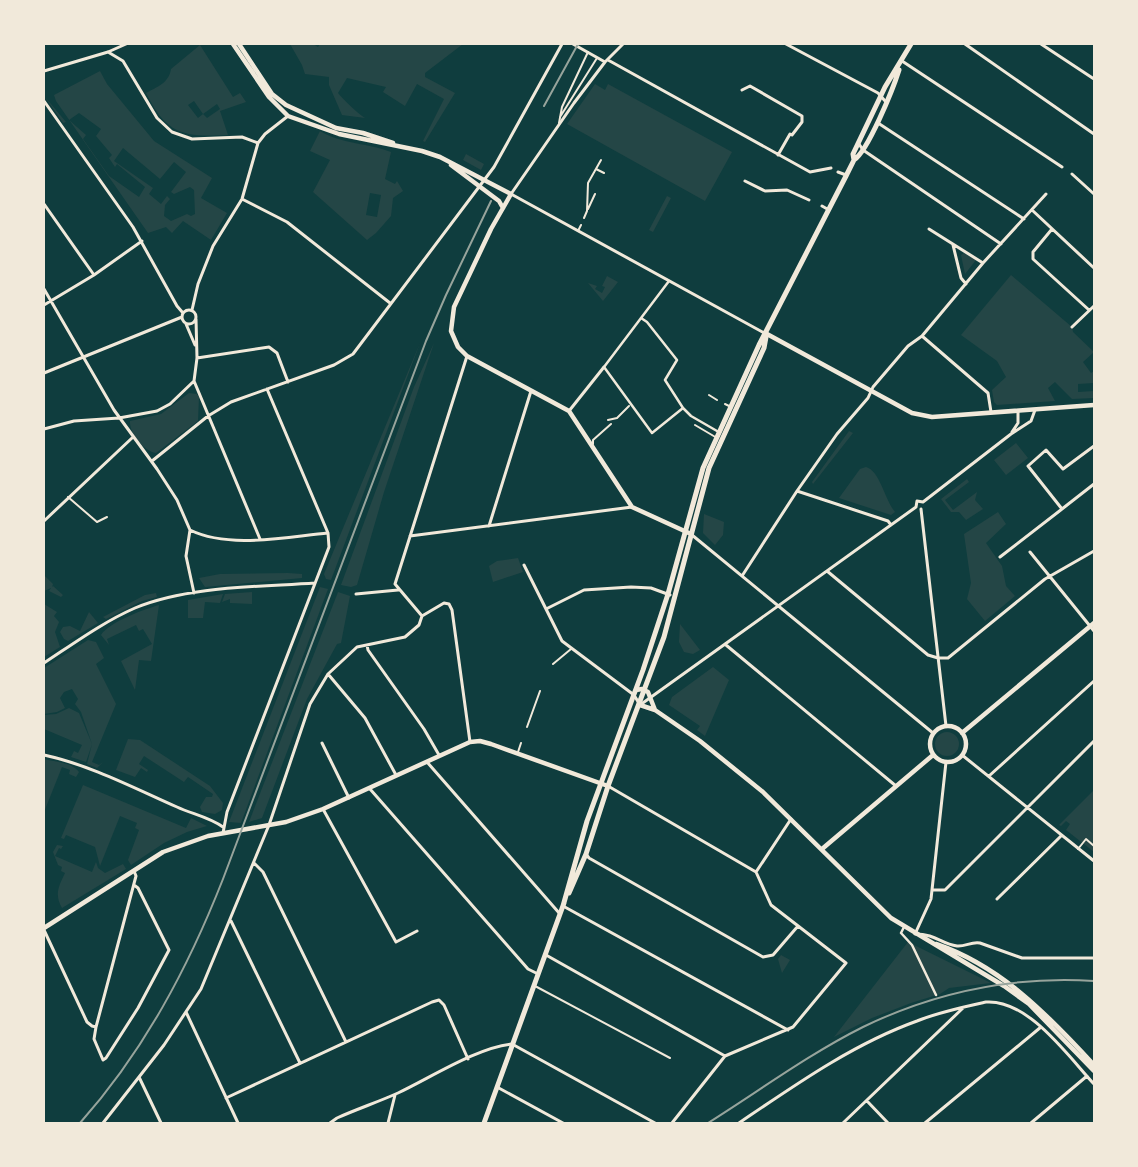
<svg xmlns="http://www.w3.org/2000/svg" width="1138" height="1167" font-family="Lato,sans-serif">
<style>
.green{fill:#244646;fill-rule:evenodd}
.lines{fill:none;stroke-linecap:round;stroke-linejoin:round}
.service{stroke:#f1e9da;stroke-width:2}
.pedestrian{stroke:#f1e9da;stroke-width:2.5}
.minor{stroke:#f1e9da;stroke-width:3}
.tertiary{stroke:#f1e9da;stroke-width:4.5}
.secondary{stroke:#f1e9da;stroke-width:4.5}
.primary{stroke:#f1e9da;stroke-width:5}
.rail{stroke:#97a49c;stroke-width:2}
</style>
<rect width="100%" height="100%" fill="#0f3d3e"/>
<!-- green -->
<path class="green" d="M290,44h23l5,3 2,-3h143l-38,29v4l30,16 -30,49 -2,-1 21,-42 -27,-15 -12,22 -22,-14 3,-5 -39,-9 -9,15c6,7 19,20 27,25l-23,-3 -13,-30v-8l-24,-3 -3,-9z
M200,45l33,52 7,-4 6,9 -26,9 8,24c-45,2 -61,0 -82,-42 11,-6 23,-10 25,-24zM194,101l9,13 -5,4 -10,-13zM217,104l3,5 -13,9 -4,-4z
M100,71l7,13 47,57 58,37 -11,20 26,15 -16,27 -28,-19 -11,12 -6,-6 -18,6 -92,-132 -2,-6zM79,113l22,16 -5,7 16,19 -3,3 6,9 2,-3 28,23 -6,10 -30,-21 -26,-37 3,-4 -17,-15zM123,148l37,31 14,-17 12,10 -15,20 3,2 16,-7 4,3 1,24 -4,2 -4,-2 -16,7 -7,-5 1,-11 5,-6 -3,-3 -6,8 -12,-10 4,-6 -39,-27z
M595,84l10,6 3,-6 124,68 -27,49 -138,-77z
M45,97l21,25 -3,1z
M320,131c21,13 48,12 71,21l-6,27 10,5 2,-3 6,10 -10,7 -2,18 -15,17 -9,7 -54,-48 17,-32 -20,-9zM370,193l11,2 -4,22 -11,-2z
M466,154l18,10 -3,6 -18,-10z
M667,196l4,2 -18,34 -4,-2z
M964,253l12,7 -11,14 -4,-19z
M1011,275l61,52 1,5 21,20 -11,10 8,11 3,-2v12l-16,1v8l16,-1v7l-22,1 -17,-17 -7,6 7,13 -58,4 -3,-3 -2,-12 14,-13 -9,-16 -36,-26z
M607,276l11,6 -15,19 -15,-18 9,3 -2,3 7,4 3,-6 -3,-1z
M420,343l-89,237 -5,-1 -2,-5z
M434,343l-50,149 -27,93 -6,2 -10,-2 73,-198z
M189,393l8,1 2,3 -1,24 -42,32c-12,-2 -27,-20 -26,-32l31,-7z
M849,431l4,2 -40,51 -1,-2z
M1016,443l12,15 -22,17 -12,-15z
M866,467c14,4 18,31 29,45l-4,3 -52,-17 21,-29z
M967,479l2,3 -24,18 8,10 24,-18 -2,8 8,9 -17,11 -7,-8h-8l-10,-13z
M998,512l8,12 -20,19 16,23 4,20 9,10 -30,25 -18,-22 4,-16 -7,-49z
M704,514l20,8 -1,13 -8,10 -12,-12z
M518,558l5,14 -30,10 -4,-16 8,-5z
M288,573l14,1v4l-97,9 -6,-9 21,-4z
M44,575l9,9 -1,3 1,-1 10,9 -2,2 -12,-6 2,-3 -7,3z
M320,587l8,2 -87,234 -12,-1z
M252,592v12l-22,-1v-4l-8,3 3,-8z
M338,592l12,4 -9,47 -4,1 -30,55 -45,119 -13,4z
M156,593l1,4 -15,4 -36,18 -3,-2 42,-22z
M223,594l-3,9 -15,-1 -2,16h-15v-18z
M44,604l13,8 -3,4 5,6 -4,10 5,15 -16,10z
M159,605l-8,56 -12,-1 -4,30 -14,-29 31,-17 -9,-15 -4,2 -3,-6 -29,14 2,6 -8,-10c8,-13 44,-26 58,-30z
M89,612l9,11 -30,18 -4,-2 -4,-7 3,-5 7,-1 10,5z
M680,624l20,26 -7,4 -9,-2 -5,-10z
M88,640l8,2 8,16 -8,6 20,40 -24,58 7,3 4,-3 -6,6 -10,-4 5,-20 -11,-32 -6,-8 3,-5 -6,-10 -8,3 -4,6 5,10 -8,4 -13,2v-46z
M713,667l16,13 -24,56 -8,-6 3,-4 -31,-21 3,-8z
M69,708l10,5 13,31 -6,18 -15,-5 3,-6 4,2 4,-8 -38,-16v-14l12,-1z
M935 744a12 12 0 1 1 24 0a12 12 0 1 1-24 0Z
M128,739l12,1 70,46 13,17 -1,7 -7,4 -13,-2 -2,-5 6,-10h6l1,-3 -25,-17 -4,5 -40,-26 -5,8 9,6 -1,2 -6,-4 -6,9 -19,-7z
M44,759c11,3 28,3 35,13l-3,5 -7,-3 1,-4 -8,-3 -18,45z
M83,785l103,43 5,-10 16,8 -20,6 -23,11 -33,22 -3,-5 11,-30 -4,-2 2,-5 -17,-7 -20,50 -5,-19 -29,-12 -2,4 -3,-1z
M1094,790v62l-28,-22 4,-6 -4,-3 -5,5 -2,-1z
M57,845l6,1 -2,3 -2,-1 -4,8 37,16 4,-10 2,6 7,5 18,-9 3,5 -64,39c-8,-14 -3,-22 3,-35l-4,-2 1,-4 -4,-2 -5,-13z
M908,942l83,41 -42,5 -9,6 -29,9 -39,15 -38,19z
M781,955l9,5 -8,13 -4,-14z"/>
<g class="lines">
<!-- service -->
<path class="service" d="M560,117l37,-59
M559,123l3,-16 26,-55
M596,169l8,4
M588,209l7,-15
M584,218l3,-7 1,-28 13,-23
M578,231l3,-6
M709,395l8,5
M725,404l6,3
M608,420l9,-2 12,-12
M695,425l22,13
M593,444v-4l18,-16
M68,497l29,25 10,-5
M553,664l18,-15
M527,727l13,-36
M518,752l3,-9
M1078,849l8,-10 8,7
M535,986l135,72"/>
<!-- pedestrian -->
<path class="pedestrian" d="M669,281l-65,86 48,66 31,-25
M641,318l6,4 30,38 -12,20 18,28 8,8 26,15
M904,927l-3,6 11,12 24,50"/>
<!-- minor -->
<path class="minor" d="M573,44l32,18
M623,44l-18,18 -31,41 -63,91 255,140
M786,44l92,49 8,9
M965,44l129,90
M1041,44l53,35
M108,52l15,9 34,57 15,14 20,7 50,-2 16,6
M608,60l202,112 21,-4
M902,61l160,106
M44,71l64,-19 18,-8
M742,90l8,-4 52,30v6l-10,13 -2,-1 -12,21
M44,101l89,126 44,79 6,7
M878,123l146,96
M859,144l4,6 138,94
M838,172l8,3
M1072,174l22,20
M745,181l20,10 22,-1 22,10
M242,199l45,23 103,81
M44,204l50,71
M822,206l7,4
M1032,210l62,58
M929,229l54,34
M1052,229l-19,23v7l56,51
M953,245l8,33 5,6
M44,289l70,121 43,59 20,31 13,30 -4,26 8,37
M44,305l50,-30 48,-34
M182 317a7 7 0 1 1 14 0a7 7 0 1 1-14 0Z
M192,310l6,-26 15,-38 29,-47 16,-56 7,-9 23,-18
M186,324l9,21
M1072,327l22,-21
M922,336l66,57 3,19
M197,358l72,-11 8,6 11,29
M44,373l138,-56
M194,381l66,158
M569,411l35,-44
M44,429l30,-8 45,-3 38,-7 13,-7 24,-23 3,-23 -1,-39
M1012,432l6,-9v-12
M1094,446l-31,23 -17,-19 -18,16 34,43 32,-25
M152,461l56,-45 23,-14 103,-37 19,-11 141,-187 68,-123
M797,491l91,30 3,4
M923,502l88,-68 20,-13 4,-11
M916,507l1,-6 6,1
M921,509l25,217
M44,521l88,-83
M489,526l42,-135
M190,530c39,19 95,7 138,3
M692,535l241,198
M410,536l222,-29
M1030,552l64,79
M1000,557l62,-48
M524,565l38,76 72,54 6,10 276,-198
M827,571l101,84 10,3h10l97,-79 49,-28
M742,576l55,-85 40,-57 31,-36 5,-11 35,-41 14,-10 61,-73 63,-69
M356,594l42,-4
M546,609l38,-19 47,-3 20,1 19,7
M422,616l-27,-32 72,-228
M367,645l1,5 56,79 15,26
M726,645l170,141
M44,663c29,-19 59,-41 91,-55 53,-22 123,-21 180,-25
M328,674l37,44 31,57
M322,743l27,55
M44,755c46,10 90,33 133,52 15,7 32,10 46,20
M962,755l132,106
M427,762l133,152
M946,762l-15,137 -16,35c21,0 26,10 42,12 8,1 15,-5 23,-3l42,15h72
M989,776l105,-95
M608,786l148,86 35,-53
M370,789l158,180 10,5
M323,809l73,133 21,-11
M223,833l4,-21 102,-265 -1,-14 -61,-144
M586,854l3,4 174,99 10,-2 25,-29
M254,863l9,9 83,170
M932,890h13l149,-149
M997,899l64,-63
M563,906l225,124
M231,921l69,142
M44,930l43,92 5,4 4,1 40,-151 -2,-5
M546,955l179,101
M186,1012l52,111
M96,1027l-2,12 9,21 3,-2 32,-50 31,-58 -31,-62 -4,-3
M139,1077l22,46
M497,1087l66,36
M226,1098l206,-96 7,-2 5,5 24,54
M867,1101l21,22
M103,1123l61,-78 37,-56 68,-164 41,-121 18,-30 29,-27 48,-10 14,-12 3,-9 22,-13 5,1 3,6 18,132
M330,1123l7,-5c20,-9 41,-16 61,-25 32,-15 80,-46 114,-49l143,79
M388,1123l7,-28
M672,1123l53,-67 68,-29 53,-64 -75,-58 -15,-33
M739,1123c56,-38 114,-79 178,-102 22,-9 46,-14 69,-19 42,-3 82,54 108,82
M843,1123l120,-115
M925,1123l116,-96
M1031,1123l56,-47"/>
<!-- tertiary -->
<path class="tertiary" d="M636,690l6,-1 6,3 7,18
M640,705l15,5 45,31 63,51 128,126 113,68 25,18 65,67
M930 744a18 18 0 1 1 36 0a18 18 0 1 1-36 0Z
M962,733l132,-110
M822,849l111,-94
M936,944c65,22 113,72 158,121"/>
<!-- secondary -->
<path class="secondary" d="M233,44l36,53 19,19 51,18 83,17 18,6 71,37 -20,35 -37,78 -3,24 7,16 9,9 102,55 63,96 59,27
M239,44l33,50 14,11 50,23 27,5 30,10
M451,165l48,36 4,7
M767,334l145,79 20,4 162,-12
M44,928l119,-76 45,-16 78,-14 37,-13 147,-67 10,-1 11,3 117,42"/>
<!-- primary -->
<path class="primary" d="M854,160c14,-9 39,-71 45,-90
M569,893l17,-39 22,-68 56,-149 45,-169 55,-120 2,-11
M563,906l24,-85 56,-151 25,-76 35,-126 56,-123 87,-169 8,-16 -1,-6 32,-67 26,-43
M484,1123l80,-220"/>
<!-- rail -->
<path class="rail" d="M544,106l34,-62
M80,1123c64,-72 108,-155 143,-244l203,-538 20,-46 45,-94
M708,1123c51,-32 101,-69 155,-96 72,-35 151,-51 231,-46"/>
</g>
<!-- border -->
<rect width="1138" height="1167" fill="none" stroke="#f1e9da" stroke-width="90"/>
</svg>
